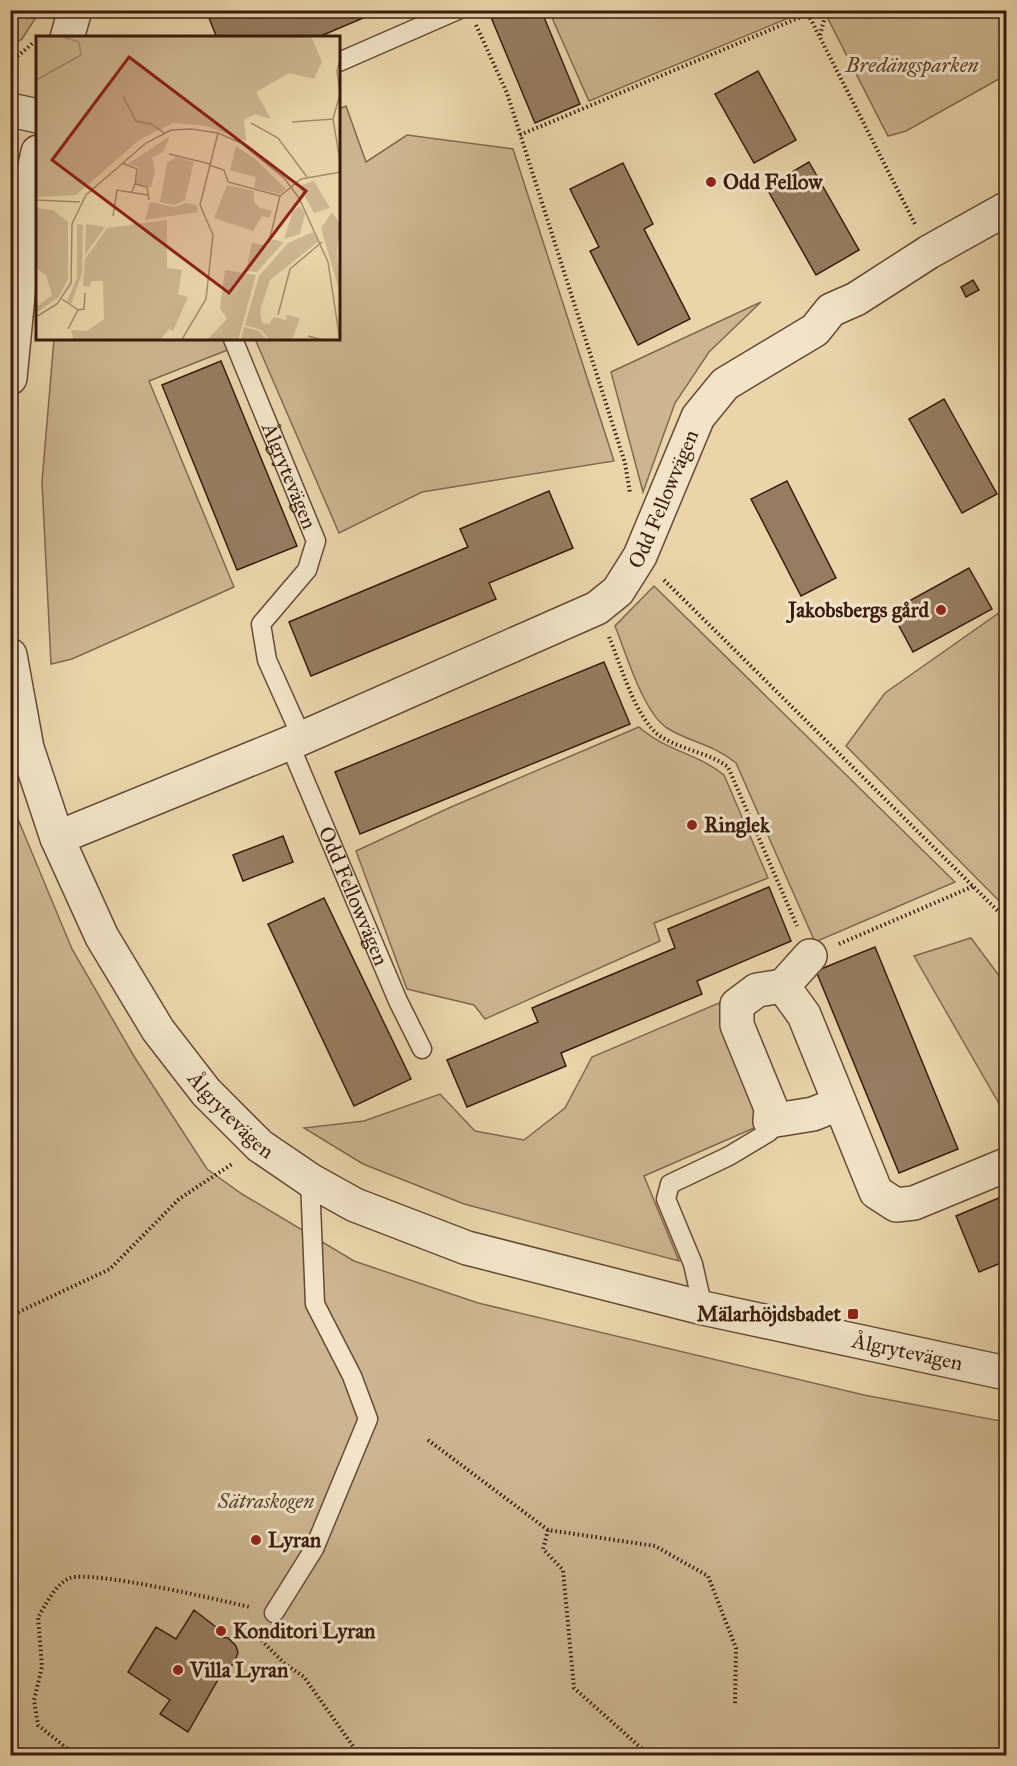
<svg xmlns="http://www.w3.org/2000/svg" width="1017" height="1766" font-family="'IM FELL Great Primer',serif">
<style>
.green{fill:#ccb590;stroke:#83684f;stroke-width:1.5}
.building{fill:#967c60;stroke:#3a1b0e;stroke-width:1.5}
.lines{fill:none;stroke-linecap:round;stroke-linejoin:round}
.service-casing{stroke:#664a35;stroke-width:21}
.minor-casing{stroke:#664a35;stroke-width:36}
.tertiary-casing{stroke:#664a35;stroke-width:36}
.path{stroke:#3a1b0e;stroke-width:4;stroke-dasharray:1.5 3;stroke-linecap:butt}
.service{stroke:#f1e4c8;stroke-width:18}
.minor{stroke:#f1e4c8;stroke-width:33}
.tertiary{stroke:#f1e4c8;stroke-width:33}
.poi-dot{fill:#8f2418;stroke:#f1e4c8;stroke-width:2}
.labels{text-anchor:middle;stroke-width:6;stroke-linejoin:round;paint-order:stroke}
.park-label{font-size:21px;font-style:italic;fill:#5e422e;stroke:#f1e4c8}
.poi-label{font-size:21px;font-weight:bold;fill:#3a1b0e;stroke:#f1e4c8;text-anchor:start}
.street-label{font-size:21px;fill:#3a1b0e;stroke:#f1e4c8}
.inset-road{fill:none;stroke:#a48b6c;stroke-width:1.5}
.view{fill:#8f2418;fill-opacity:0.15;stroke:#8f2418;stroke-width:3}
.inset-edge{fill:none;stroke:#3a1b0e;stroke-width:3}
</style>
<rect width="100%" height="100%" fill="#ead5ab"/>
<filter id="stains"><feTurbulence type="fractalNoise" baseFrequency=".00333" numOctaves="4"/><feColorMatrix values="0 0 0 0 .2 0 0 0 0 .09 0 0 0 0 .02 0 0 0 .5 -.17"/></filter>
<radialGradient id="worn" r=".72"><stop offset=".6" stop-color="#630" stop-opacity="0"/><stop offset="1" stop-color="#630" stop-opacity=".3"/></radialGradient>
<!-- green -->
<path class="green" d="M11,10l29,1 -18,28 -11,7z
M549,11h244l-2,6 -202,84z
M824,11h182v64l-100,56 -18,5z
M346,106l20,56 41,-27 106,14 101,312 -192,31 -83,41 -84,-194h84v-230z
M761,302l-52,50 -34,51 -32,89 -32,-120z
M54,339h172l4,10 -81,32 85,206 -162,72 -21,5 -9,-182z
M654,586l301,296 -140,60 -79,-179c-23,-19 -47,-21 -69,-35 -24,-16 -41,-75 -52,-102z
M1006,608v300l-160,-162 39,-53z
M639,727c27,24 58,26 85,48l44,103 -114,45 6,18 -175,78 -11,-14 -67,-16 -51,-138 95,-44z
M10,800l62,149 63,109 72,111 35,25 112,67 124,42 386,92 142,27v333h-995z
M971,938l35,47 -1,129 -91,-158z
M719,1003l51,118 -126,55 35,85 -215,-57 -101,-40 -59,-36 60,-7 76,-27 35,37 49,9 41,-32 27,-51z"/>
<!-- building -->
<path class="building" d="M213,10h169l-66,28h-99l-10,-25z
M488,10h53l39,94 -45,19z
M758,71l38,69 -42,23 -39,-69z
M809,162l50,88 -43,25 -50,-88z
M623,163l30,61 -9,5 46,90 -52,26 -48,-94 9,-4 -29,-58z
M973,280l6,10 -13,7 -5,-10z
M221,361l76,185 -60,24 -75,-185z
M944,399l53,95 -35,19 -53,-94z
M787,481l49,97 -35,18 -50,-97z
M549,491l24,57 -84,35 7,16 -185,77 -22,-54 179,-75 -8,-18z
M969,568l23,41 -79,43 -22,-41z
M604,662l26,62 -270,110 -25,-62z
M283,836l10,26 -50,19 -10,-26z
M769,887l22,54 -94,40 5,13 -141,59 5,13 -99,41 -20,-47 91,-38 -6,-14 143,-60 -7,-19z
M324,898l87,181 -57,27 -86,-182z
M875,947l83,202 -59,24 -83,-202z
M1006,1195v66l-27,11 -23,-56z
M194,1610l27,21 -2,6 9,1 8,8 2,7 -4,10 -15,15 -31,54 -28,-18 10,-14 -42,-28 28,-45 20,12z"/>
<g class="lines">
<defs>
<g id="service">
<path d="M339,62l119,-52"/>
<path id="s1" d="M233,339l83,202 -9,29 -46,54 6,36 35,78"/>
<path id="s2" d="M289,743l109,258 24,48"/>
<path d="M703,1308l-10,-44 -27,-65 4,-15 59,-28 40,-24 1,-11"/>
<path d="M274,1613l40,-64 54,-130 -16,-43 -37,-72 -5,-124"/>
</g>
<g id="minor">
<path d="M10,110l28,6"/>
<path id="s3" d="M57,838l245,-100 295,-130 21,-17 22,-35 58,-139 27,-33 90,-54 16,-20 25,-11 73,-47 77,-43"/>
<path d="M810,956l-27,30 -26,4 -20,15v20l34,83 -1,13 43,-7 25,-10"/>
<path d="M783,986l21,29 72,177 20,13 18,-2 92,-38"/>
</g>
<g id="tertiary">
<path d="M67,38l8,-28"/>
<path d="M10,378l17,-175 11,-51"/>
<path id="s4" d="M10,655l17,93 30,90 45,99 56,93 48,62 54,54 50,34 45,25 112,43 236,60 303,65"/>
</g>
</defs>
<!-- service casing -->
<use href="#service" class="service-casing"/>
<!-- minor casing -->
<use href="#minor" class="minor-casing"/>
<!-- tertiary casing -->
<use href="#tertiary" class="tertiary-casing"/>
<!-- path -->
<path class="path" d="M806,10l109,214
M476,25l31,68 118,370 5,30
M820,35l7,-25
M10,67l2,-6 22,-19
M520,135l288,-121
M664,580l342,339
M609,637c12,28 26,81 51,99 21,14 48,16 68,31l69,159
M839,944l135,-58
M10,1316l100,-47 69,-70 53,-35
M428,1440l120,90 107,16 53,30 28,72 -1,56
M548,1530l-5,19 20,21 11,118 76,68
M264,1636l-2,5 23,23 19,13 56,79
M69,1756l1,-5 -32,-26 -4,-25 8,-33 -4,-50c8,-12 17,-33 32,-39 22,-8 149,22 180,29
M1003,1756l3,-4"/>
<!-- service -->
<use href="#service" class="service"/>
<!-- minor -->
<use href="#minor" class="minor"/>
<!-- tertiary -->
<use href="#tertiary" class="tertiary"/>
</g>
<!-- markers -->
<g class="poi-dot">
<circle cx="711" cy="182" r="6"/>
<circle cx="941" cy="610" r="6"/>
<circle cx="692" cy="825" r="6"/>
<rect x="847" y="1308" width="12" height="12" rx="3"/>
<circle cx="256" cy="1540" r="6"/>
<circle cx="221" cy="1631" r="6"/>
<circle cx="178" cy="1670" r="6"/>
</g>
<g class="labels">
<!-- park labels -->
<g class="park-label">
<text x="912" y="72">Bredängsparken</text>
<text x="266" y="1508">Sätraskogen</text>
</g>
<!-- poi labels -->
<g class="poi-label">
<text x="723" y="189">Odd Fellow</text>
<text x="929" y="617" text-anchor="end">Jakobsbergs gård</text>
<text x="704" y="832">Ringlek</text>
<text x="841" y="1321" text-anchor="end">Mälarhöjdsbadet</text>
<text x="268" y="1547">Lyran</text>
<text x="233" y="1638">Konditori Lyran</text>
<text x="190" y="1677">Villa Lyran</text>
</g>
<!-- street labels -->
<g class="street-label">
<text dy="7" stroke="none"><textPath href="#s1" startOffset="148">Ålgrytevägen</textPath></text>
<text dy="7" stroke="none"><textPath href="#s3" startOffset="717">Odd Fellowvägen</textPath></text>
<text dy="7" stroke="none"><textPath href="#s2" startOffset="166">Odd Fellowvägen</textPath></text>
<text dy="7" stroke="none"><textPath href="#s4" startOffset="519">Ålgrytevägen</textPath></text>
<text dy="7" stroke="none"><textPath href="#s4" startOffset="1246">Ålgrytevägen</textPath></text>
</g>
</g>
<!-- overview -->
<g transform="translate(36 36)">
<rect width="304" height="304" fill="#ead5ab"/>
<path d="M0,0h275l11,26 -8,17 -25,-6 -33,19 15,27 -16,-5 -11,6 2,21 -40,-15 -33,-3 -34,17 -63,55 -40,2zM134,100l-7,16 -11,5 3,14 -4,16 -16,-3 4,-17 -11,-3zM200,110l19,13 31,30 -6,5 -26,-6 2,-11 -26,-7zM140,121l18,5 -9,38 -11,5 -14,-3 7,-39zM278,145l16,27 -16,5 -13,-23 1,-5zM191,149l27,6v11l6,6 12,3 -3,7 -7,-2 -9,15 -39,-13zM114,166l24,5 12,-4 11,2 1,7 -53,8zM264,170l5,8 -5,20 -16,5 9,-28zM0,172l17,2 15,12v57l-9,18 -23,16v-6l16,-12 -6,-20 -10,-7zM296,176l8,12 -3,27 3,43 -19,-66zM131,184v48l15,2 -4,24 10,3 -15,34 -4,-2 -9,11h-86l-3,-10 16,1 17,-12 -1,-38h-11l-3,6 -6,-2 2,-26 22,-31zM41,188l6,1 -1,49 -11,30 -4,-3 10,-23zM51,188l18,3 -20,28 1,-30zM277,196l5,10 -48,38 -10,31 2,12 7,1 5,-7 12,3 1,-5 13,3 -8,22h-22l-9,-10 -16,-5 14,-49 29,-33zM234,203l14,3 -27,30 -11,-1 6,-28 16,3zM189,234l31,5 -18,65h-31l20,-21 -7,-11zM208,291l15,4 8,9h-26z" fill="#ccb590"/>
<path class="inset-road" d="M305,20l-4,15 3,23 -7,25 8,48M0,44l45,-25 -2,-13 -19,-6M87,60l13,25 15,3 13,9M256,86l41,-3M215,87l27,15 29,39M133,118l41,10M86,127l15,6 -2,15M173,129l15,5 4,12 52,14M96,156l3,-8 12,3 2,13M244,160l21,-17 40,-7M0,164l44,2M77,180l4,-26 31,5M234,202l10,-42M26,263l16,11M242,279l12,-46 32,-27M0,281l21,-13 14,-21 1,-59 14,-29 60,-52 25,-13 20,-1 27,4 23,10 43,35 15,20 29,64 12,79M32,293l10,-19 6,-1 1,-16M272,300l19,5M145,305l25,-42 7,-64 -13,-30 18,-72"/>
<path class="view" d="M93,21l177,134 -77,102 -177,-133z"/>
<rect width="304" height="304" class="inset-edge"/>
</g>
<!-- margin -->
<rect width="1017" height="1766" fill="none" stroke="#ead5ab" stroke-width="36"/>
<rect x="12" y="12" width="993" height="1742" fill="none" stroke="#3a1b0e" stroke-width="3"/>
<rect x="18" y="18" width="981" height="1730" fill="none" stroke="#3a1b0e" stroke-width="1.5"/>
<rect width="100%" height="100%" filter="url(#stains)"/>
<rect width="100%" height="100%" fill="url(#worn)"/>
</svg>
